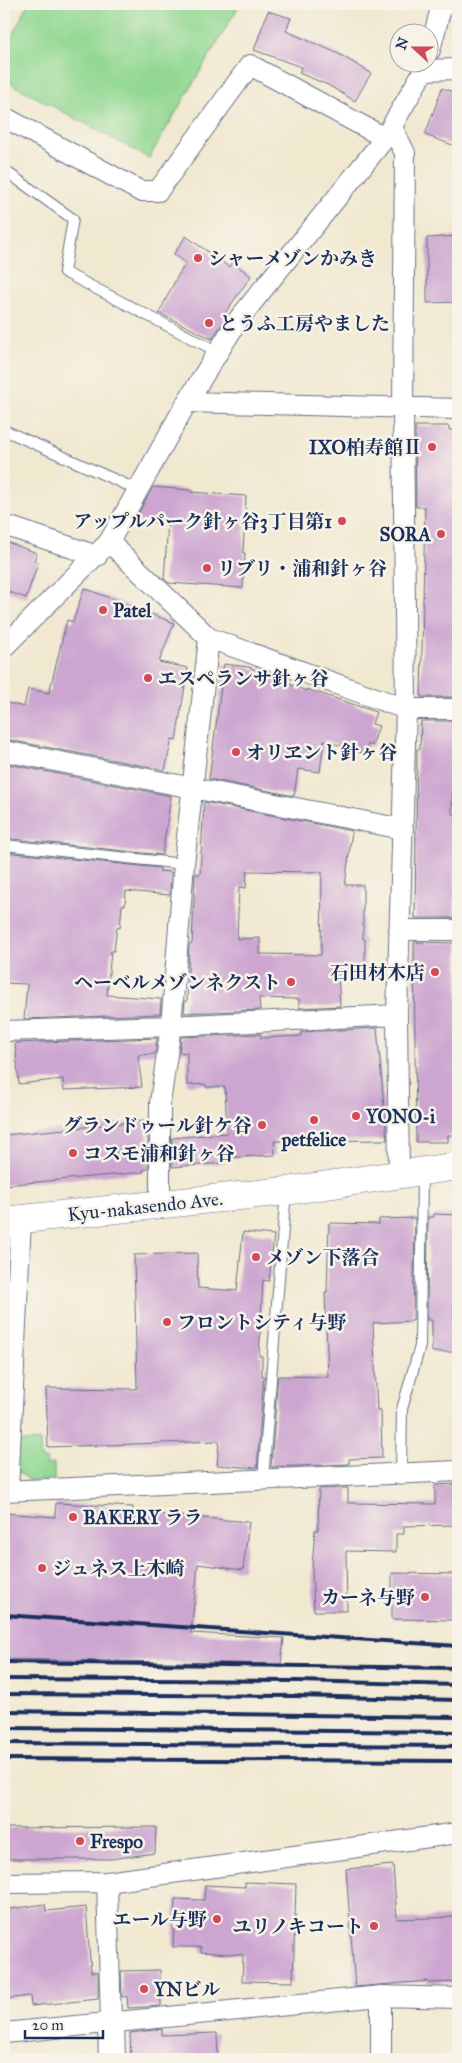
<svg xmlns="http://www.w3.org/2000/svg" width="462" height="2063" font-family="'IM FELL Great Primer','Noto Serif JP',serif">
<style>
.green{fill:#92d892;stroke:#568478}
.building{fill:#cca5d0;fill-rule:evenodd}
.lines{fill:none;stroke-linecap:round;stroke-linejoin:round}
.service-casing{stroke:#667086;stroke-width:12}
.minor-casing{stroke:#667086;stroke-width:22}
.tertiary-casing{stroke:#667086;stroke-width:28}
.secondary-casing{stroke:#667086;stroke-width:29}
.service{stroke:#fff;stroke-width:10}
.minor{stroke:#fff;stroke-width:20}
.tertiary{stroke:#fff;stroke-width:26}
.secondary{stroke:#fff;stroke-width:28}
.rail{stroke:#1b2f5e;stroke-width:4}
.poi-dot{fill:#d1495b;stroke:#f7f3e8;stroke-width:2}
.labels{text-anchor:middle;stroke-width:5;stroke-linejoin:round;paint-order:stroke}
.poi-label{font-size:19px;font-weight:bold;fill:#1b2f5e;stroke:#f7f3e8;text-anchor:start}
.street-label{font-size:19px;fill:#1b2f5e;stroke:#f7f3e8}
</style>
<rect width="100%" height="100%" fill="#f7f3e8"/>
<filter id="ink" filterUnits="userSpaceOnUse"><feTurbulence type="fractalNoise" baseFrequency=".02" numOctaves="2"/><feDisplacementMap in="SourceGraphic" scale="10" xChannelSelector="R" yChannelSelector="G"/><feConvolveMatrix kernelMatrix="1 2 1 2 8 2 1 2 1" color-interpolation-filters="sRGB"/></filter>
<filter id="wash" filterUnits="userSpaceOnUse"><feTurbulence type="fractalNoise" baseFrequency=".0096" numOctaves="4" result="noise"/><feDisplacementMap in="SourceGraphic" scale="20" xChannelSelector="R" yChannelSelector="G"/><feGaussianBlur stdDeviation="1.12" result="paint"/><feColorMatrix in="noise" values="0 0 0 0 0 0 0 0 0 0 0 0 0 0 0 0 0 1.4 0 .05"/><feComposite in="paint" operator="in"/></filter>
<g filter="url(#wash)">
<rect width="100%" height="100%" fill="#f1e8d0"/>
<!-- green -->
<path class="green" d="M28,4h212l-91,154 -145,-78v-28z
M40,1441l1,18h5l1,6 7,-1v16l-24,1 -15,-12 3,-27z"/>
<g id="blocks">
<!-- building -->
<path class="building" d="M268,11l23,7 -5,13 51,22 34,20 -16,28 -27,-16 -29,-12 2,-6 -47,-17z
M442,88l16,6v53l-33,-12z
M186,236l43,31 3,-5 19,14 -28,40 3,1 -14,22 -53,-26 18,-36 9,-14 -12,-9z
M458,236v66l-31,1v-65z
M415,426h34v4h9v267h-37l4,-190h-9z
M153,487l38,3v2l55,4 -3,57h2l-2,35 -74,-5 -5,-4 4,-56 -34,-2z
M4,541l33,12 -3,8 4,2 -12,35 -22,-8z
M84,588l90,35 -15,39 29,6 -12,72 -4,-1 -7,31 -161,-31v-37l20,5 4,-18 21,4 18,-73 6,2z
M224,664l25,3 57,24 1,-2 69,23 -4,12 7,2 -7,20 -4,-2 -3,10 -41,-14 -4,32 -22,-3 -4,27 -85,-17z
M421,721h37v42h-5l-1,51h4l1,24 -3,80h-39l2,-169h3z
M8,764l163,32 -9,59 -158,-17v-42z
M204,802l148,29 -7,54h18v54h2v32l-27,3 2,32 -41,2v-9l-40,-1 1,12 -76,3 1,-12h2l2,-57h3l3,-70h5zM247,871l75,1 -1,83 -61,-1v-16l-23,1 2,-52 7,1z
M4,852l156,16 -1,3 12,1 -1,23 -44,-4 -1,14h-3l-2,23 -3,-1 -3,24h-3l-4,44 54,4 -1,15 -136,5 3,-35 -23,-1z
M414,942l44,1v192h-10v7h-32z
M377,1028l10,112 -113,1 1,14 -51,3v5l-52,4v-29l55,-5 -2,-46h-19l-1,-3 -18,1v-33l-8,1 2,-16 80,-3v4l40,-2v-4z
M157,1038l-2,16 -17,1 4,32 -78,3 -1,-11 -44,5 -4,-41z
M145,1121l3,19v29l-5,1 1,2 -140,13v-50z
M434,1214l24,1v49h-4v88h-22v-32h-5l1,-103h6z
M415,1218l-2,103 -40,2 4,87h4l1,48 -33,1v5l-78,3 7,-91 50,1 -3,-85h2l2,-69 50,1v-5z
M243,1232l31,3 -5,46 -6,-1 -4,76h3v20h2l-7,92 -40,-3 2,-24 -171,6 -2,-59 91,1 -3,-134 63,-2 1,35 39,3z
M458,1484v41l-54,1v8h-8v18l-50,-1 1,60h-33l-2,-43 3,-38h3l1,-41 29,-1v15l87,1v-19z
M56,1503l77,4v5l116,10 -6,48 -45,-6 -7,69 93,5 -3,26 -277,-5v-146l51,4z
M392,1573l66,1v46l-66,-1z
M156,1827l-1,26 -44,6h-107v-31z
M393,1865l4,54 61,-2v65l-30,1v-2l-73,6 -9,-118z
M245,1882l51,2 -3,98 -51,-1 1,-26 -42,-3v-5h-28l2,-48 29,1 1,-15 40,2z
M45,1904l1,7 40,-4 5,65h7v27l-67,7 -1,-10 -26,3v-89z
M160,1970l1,36 -33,2 -1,-12 -5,1 -1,-26z
M162,2029v6l55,-2 1,26h-87l-1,-26z"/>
</g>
</g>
<g filter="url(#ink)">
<use href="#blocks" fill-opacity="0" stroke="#667086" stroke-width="1"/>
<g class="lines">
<defs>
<path id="service" d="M4,170l69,49 -9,53 154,80
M4,430l134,60
M4,845l180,19
M401,1473l1,-64 18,-63 2,-174
M263,1479l23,-288"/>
<path id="minor" d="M430,50l12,-46
M424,70l34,-1
M4,117l136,74h18l92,-126 135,73
M392,127l13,26 -2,254 3,302 -9,306 2,160
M187,402l271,7
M4,525l93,31
M109,542l100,96 197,71h52
M4,647l105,-105 78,-140 51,-82 147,-182 39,-68 2,-8
M4,751l399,78
M399,930h59
M4,1031l167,-5 226,-11
M160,1205v-102l11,-77 13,-162 25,-226
M4,1491l454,-20
M8,1491l13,-272
M4,1883l103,-1
M381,1996v63
M111,2023l-4,-141 351,-49
M4,2033l377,-37 77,2"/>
<path id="tertiary" d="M111,2023l1,36"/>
<path id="secondary" d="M4,1221l282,-30 172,-25"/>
</defs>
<!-- service casing -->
<use href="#service" class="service-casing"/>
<!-- minor casing -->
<use href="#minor" class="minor-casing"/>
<!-- tertiary casing -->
<use href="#tertiary" class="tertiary-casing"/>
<!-- secondary casing -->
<use href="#secondary" class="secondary-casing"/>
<!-- service -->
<use href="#service" class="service"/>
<!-- minor -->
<use href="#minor" class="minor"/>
<!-- tertiary -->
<use href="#tertiary" class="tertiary"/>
<!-- secondary -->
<use href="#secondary" class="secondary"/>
<!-- rail -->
<path class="rail" d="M4,1615l454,31
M4,1662l454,6
M4,1679l293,2 161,4
M4,1694l292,2 162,4
M4,1711l454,6
M4,1728l454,4
M4,1743l454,3
M4,1759l454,2"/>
</g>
</g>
<!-- markers -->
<g class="poi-dot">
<circle cx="198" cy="258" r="5"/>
<circle cx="209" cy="323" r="5"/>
<circle cx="432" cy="447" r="5"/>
<circle cx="342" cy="521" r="5"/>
<circle cx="441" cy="534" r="5"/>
<circle cx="207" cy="568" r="5"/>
<circle cx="103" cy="610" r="5"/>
<circle cx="148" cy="678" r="5"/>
<circle cx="236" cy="752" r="5"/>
<circle cx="435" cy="972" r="5"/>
<circle cx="291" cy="982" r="5"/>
<circle cx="356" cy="1116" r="5"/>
<circle cx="314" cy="1120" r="5"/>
<circle cx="262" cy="1125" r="5"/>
<circle cx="73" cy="1153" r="5"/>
<circle cx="256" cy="1257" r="5"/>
<circle cx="167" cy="1322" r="5"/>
<circle cx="73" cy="1517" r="5"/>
<circle cx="42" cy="1568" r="5"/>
<circle cx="425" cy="1597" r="5"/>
<circle cx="80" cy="1841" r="5"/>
<circle cx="217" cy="1919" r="5"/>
<circle cx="374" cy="1926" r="5"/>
<circle cx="144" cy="1989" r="5"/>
</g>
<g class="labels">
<!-- poi labels -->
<g class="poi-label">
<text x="208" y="265">シャーメゾンかみき</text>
<text x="219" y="330">とうふ工房やました</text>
<text x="422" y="454" text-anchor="end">IXO柏寿館Ⅱ</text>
<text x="332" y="528" text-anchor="end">アップルパーク針ヶ谷3丁目第1</text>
<text x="431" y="541" text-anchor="end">SORA</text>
<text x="217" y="575">リブリ・浦和針ヶ谷</text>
<text x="113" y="617">Patel</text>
<text x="158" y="685">エスペランサ針ヶ谷</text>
<text x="246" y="759">オリヱント針ヶ谷</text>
<text x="425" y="979" text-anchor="end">石田材木店</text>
<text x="281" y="989" text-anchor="end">ヘーベルメゾンネクスト</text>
<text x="366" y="1123">YONO-i</text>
<text x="252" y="1132" text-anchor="end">グランドゥール針ケ谷</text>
<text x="314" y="1146" text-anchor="middle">petfelice</text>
<text x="83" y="1160">コスモ浦和針ヶ谷</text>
<text x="266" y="1264">メゾン下落合</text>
<text x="177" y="1329">フロントシティ与野</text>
<text x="83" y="1524">BAKERY ララ</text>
<text x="52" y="1575">ジュネス上木崎</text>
<text x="415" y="1604" text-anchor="end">カーネ与野</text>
<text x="90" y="1848">Frespo</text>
<text x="207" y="1926" text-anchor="end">エール与野</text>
<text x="364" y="1933" text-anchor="end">ユリノキコート</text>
<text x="154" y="1996">YNビル</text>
</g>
<!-- street labels -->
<g class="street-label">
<text transform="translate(145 1206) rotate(-6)" y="7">Kyu-nakasendo Ave.</text>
</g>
</g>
<!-- margin -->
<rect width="462" height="2063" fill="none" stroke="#f7f3e8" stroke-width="20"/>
<!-- north arrow -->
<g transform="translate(414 48) rotate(291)"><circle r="24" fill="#f7f3e8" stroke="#9fa5b1"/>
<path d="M0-4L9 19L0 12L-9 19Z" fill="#d1495b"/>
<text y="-8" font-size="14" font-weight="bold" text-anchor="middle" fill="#1b2f5e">N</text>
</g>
<!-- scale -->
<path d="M25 2030v8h78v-8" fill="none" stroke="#1b2f5e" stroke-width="2.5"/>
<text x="32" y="2030" font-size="15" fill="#1b2f5e" stroke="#f7f3e8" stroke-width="4" paint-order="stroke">20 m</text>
</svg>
